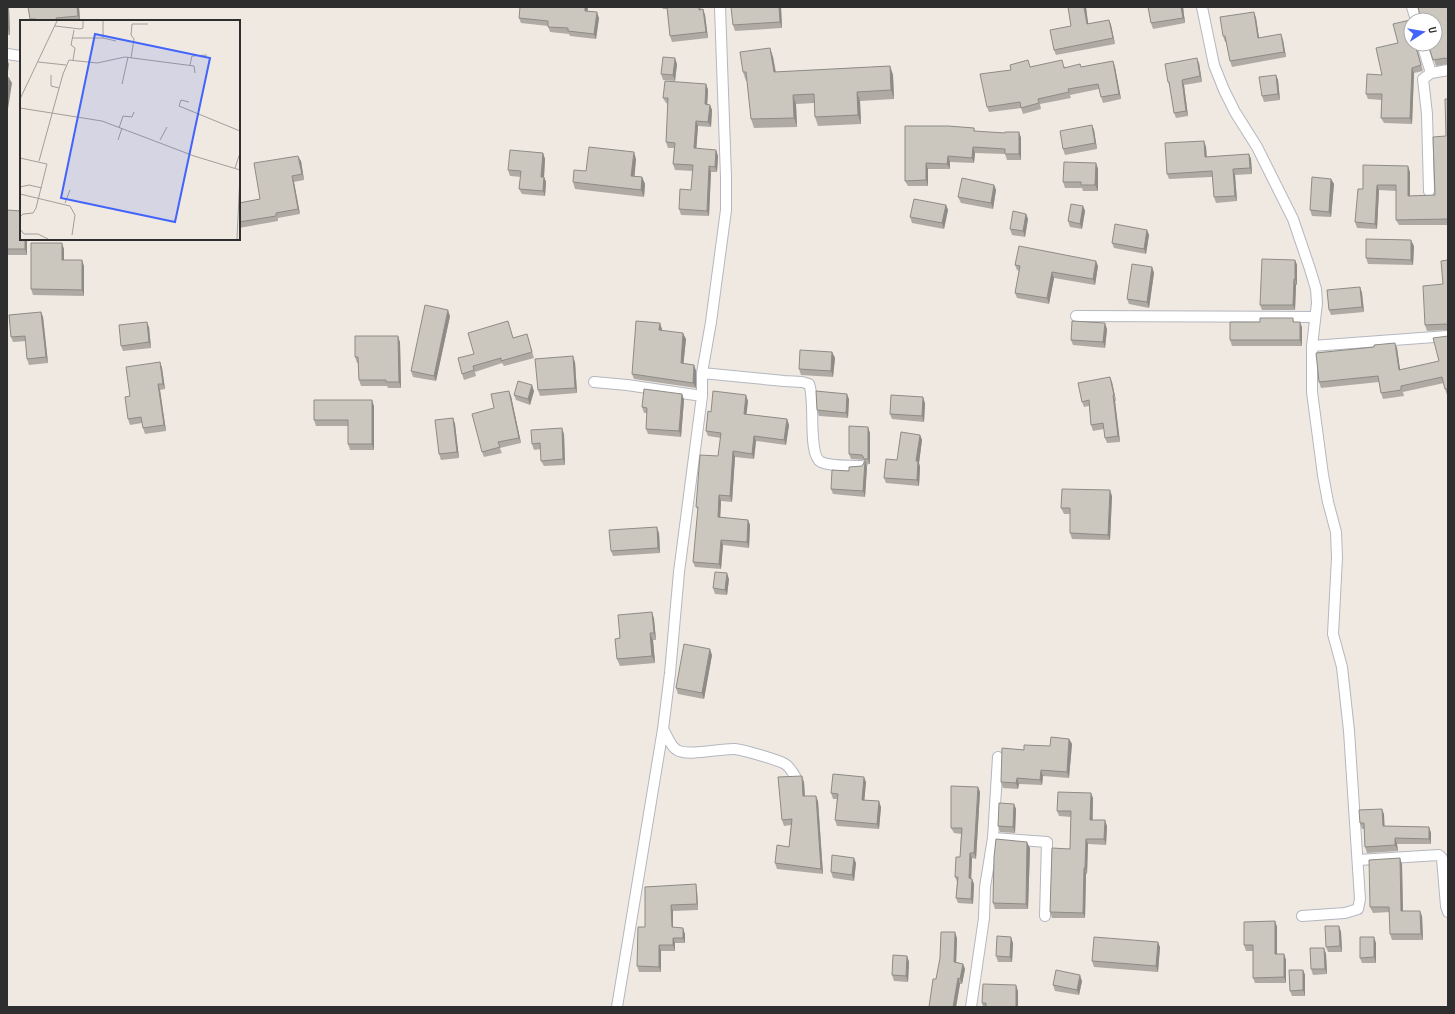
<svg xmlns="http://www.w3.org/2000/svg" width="1455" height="1014" font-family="'PT Sans Narrow',sans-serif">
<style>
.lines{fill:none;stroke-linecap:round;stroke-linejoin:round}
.street-casing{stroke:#b4b7c1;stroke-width:12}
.street{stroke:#fff;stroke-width:10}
.wall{fill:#afaba4}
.shaded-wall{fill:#8e8b86}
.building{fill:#cbc7bf;stroke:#8e8b86}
.inset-road{fill:none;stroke:#a29e99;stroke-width:1}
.view{fill:#4264fb;fill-opacity:0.15;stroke:#4264fb;stroke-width:2}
.inset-edge{fill:none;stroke:#2e2e2e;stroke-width:2}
</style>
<rect width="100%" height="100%" fill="#efe9e1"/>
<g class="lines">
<defs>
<path id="street" d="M1202,7l12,58 10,25 11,22 22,35 36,72 17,50 6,20 1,14 -5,43v46l11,83 5,27 8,30 1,26 -4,76 9,33 7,64 11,168 -2,10 -13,4 -43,3
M1412,7l4,13
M1422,44l9,29 -8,6 4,35 2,77
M7,54l14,2
M1431,73l17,-3
M1076,316l239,1
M1312,346l136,-10
M702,373l82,8 18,1 7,2c7,16 -2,71 12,78 11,5 28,3 40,4
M594,382l33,3 75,11
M663,729c4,6 7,17 14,21 11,7 44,-2 58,-1 9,1 43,11 50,15 5,3 7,8 10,12
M993,838l5,-81
M1358,860l81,-5 3,3 4,48 2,6
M617,1007l46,-278 7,-56 9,-101 23,-176v-23l9,-51 15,-112v-33l-6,-170
M971,1007l13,-89 1,-31 8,-49 54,4 -2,74"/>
</defs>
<!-- street casing -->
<use href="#street" class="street-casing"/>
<!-- street -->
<use href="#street" class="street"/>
</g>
<!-- wall -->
<path class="wall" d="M7,7h2l1,28h-3z
M79,7l1,14h-50v-2z
M588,7l-1,4 12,7 -3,21 -26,-3 -1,-2 -19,-2 -2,-6 -27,-3 -2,-5z
M662,7h38l1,2h2l2,6 3,23 -36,4 -2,-6 -3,-27h-4z
M781,7l1,21 -47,3 -2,-6z
M1068,7h18l2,17 21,-4 2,5 4,19 -59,11 -2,-5 17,-24z
M1148,7h35l2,16 -32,6 -2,-6z
M1448,7v57l-12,2 -16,-50z
M1254,12l2,6 3,20 24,2 3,17 -54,10 -2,-6 -4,-19h-1l-2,-6z
M1398,43l18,1 7,27 -9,2 -2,51 -28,-1 -3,-5 1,-18 -14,-1 -2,-5 16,-19z
M770,48l3,9 3,15 114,-6 3,9 1,24 -34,2 1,23 -43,2 -3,-9 -1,-14 -18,1 1,23 -43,1 -3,-9 -4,-38h-1l-3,-9z
M1113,61l2,6 6,32 -18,4 -2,-6 -2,-8 -29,6 1,3 -31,6 1,5 -18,5 -2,-6 -32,4 -2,-5 24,-37 19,-3 34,-1 1,1h17z
M1199,63l3,19 -18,3 4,31 -12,2 -2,-5 -4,-26 -2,-5z
M677,64l-2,17 -12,-1 -2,-6z
M1276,75l2,5 2,20 -16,2 -2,-6z
M706,84l2,6 -1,14 3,1 2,5 -1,17 -13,-1 -2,23 20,1 2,6 -1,16h-6l-2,44 -28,-1 -2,-6 12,-19 2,-19 -18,-1 -2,-6 1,-16h-6l-2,-6 2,-38 -2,-1 -3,-5z
M1448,99v126h-49l-3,-5v-29l-17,-1 -2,39 -20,-1 -2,-6 8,-33 47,-17v24l25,-1 11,-59z
M1092,125l2,5 3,19 -32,6 -2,-6z
M905,126l69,2 1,4 30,1 14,-1 2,6v22h-14l-2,-6 -30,-1 -1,10 -24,-1v7h-22v17h-20l-3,-5z
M1204,141l2,6 1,10 42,-3 2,5 1,15 -17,1 2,26 -21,2 -2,-6 -2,-20 -43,2 -2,-5z
M543,153l2,6 -1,18 2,5 -1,14 -23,-2 -3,-5 2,-12 -11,-1 -2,-6z
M636,159l-2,17 8,1 3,7 -1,13 -69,-8 -2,-7 13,-11z
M301,161l3,19 -10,2 6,32 -22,4v3l-39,7v-25l21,-4z
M1096,163l2,6v22h-15l-1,-3h-17l-2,-6z
M1331,179l3,5 -3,33 -19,-1 -2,-6z
M994,185l2,5 -3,19 -32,-6 -3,-6z
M946,205l2,5 -4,19 -32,-6 -2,-6z
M1083,206l2,5 -3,18 -12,-2 -2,-6z
M7,210l14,29h6v16h-20z
M1026,214l2,5 -3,18 -13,-2 -2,-6z
M1147,230l2,5 -3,19 -32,-6 -2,-5z
M1414,246l-1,19 -45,-1 -2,-6z
M64,249v11l20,6v30l-51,-1 -2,-6z
M1295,260l2,5v20h-1l-1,25h-33l-2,-5z
M1448,260v70l-21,1 -2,-6 18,-41z
M1015,265l83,1 -3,19 -41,-7 -5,26 -32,-6 -2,-5 4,-22 -2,-1z
M1152,267l2,6 -5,35 -20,-4 -2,-5z
M1360,287l2,6 2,19 -33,3 -2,-5z
M41,312l2,5 5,46 -19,2 -2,-6 -1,-18 -13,1 -2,-5z
M450,316l-14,65 -23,-4 -2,-6z
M1293,318l1,4 8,5v19h-70l-2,-6 30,-18z
M149,327l2,21 -28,3 -2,-5z
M510,327l3,11 14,-4 7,24 -30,8 -2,-3 -27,9 1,4 -12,4 -2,-6 12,-20z
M662,329v2l24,8 -3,25 11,1 2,6v17l-62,-9 -2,-5z
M1107,329l-2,19 -32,-3 -2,-5z
M1448,336v59h-1l-2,-6 -1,-6 -41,9 1,4 -21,3 -2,-6 -2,-11 -58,6 -2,-6 55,-35 23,1 3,22 39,-9z
M400,342l1,46h-13l-1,-2h-26l-2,-6 -1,-17h-1l-2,-6z
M832,352l3,6 -2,19 -32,-2 -2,-6z
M160,362l2,6 3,21 -5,1 6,41 -21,3 -2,-6 -1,-5 -12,2 -2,-6 2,-23z
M575,362l2,31 -37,3 -2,-6z
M1112,382l4,19h-1l5,41 -13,1 -2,-5 -1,-9 -11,2 -2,-6 -2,-19 -5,1 -2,-5z
M534,391l-4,14 -14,-5 -2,-5z
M682,394l2,6 -3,37 -33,-3 -2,-5 1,-16h-3l-2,-6z
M511,396l10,47 -21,5 2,5 -18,4 -2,-5 12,-44z
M849,399l-1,19 -29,-2 -2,-6z
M748,401l-2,13 41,5 2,6 -3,20 -30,-4 -2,18 -19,-2 -3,45 -11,-1 -1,16 28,3 2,5 -1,23 -26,-3 -2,24 -26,-2 -2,-5 5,-52 -2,-3 22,-51 3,-18 -13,-2 -2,-5 5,-19z
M925,403l-1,19 -32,-3 -2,-5z
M374,406v44h-24l-2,-6v-18h-32l-2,-6z
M453,418l2,6 4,34 -18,2 -2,-6z
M870,433v31h-2l-1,2 -1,-2 1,3 -2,30 -32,-3 -2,-5 18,-18 13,-5 3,-4 -1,-2 -13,-1 -2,-5z
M564,434l1,31 -21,1 -3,-5v-12l-7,1 -2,-6z
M920,435l2,5 -3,23 1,4 -1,19 -33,-3 -2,-5 13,-18z
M1112,496l-2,44 -38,-1 -2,-6v-19h-6l-3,-6z
M659,533l1,20 -47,3 -2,-5z
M729,579l-2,16 -12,-1 -2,-6z
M652,612l2,7 2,21h-3l2,23 -35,3 -3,-7 3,-21z
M712,655l-8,44 -26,-5 -2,-6z
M1069,739l3,5 -3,34 -26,-2 -1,9 -23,-1 -1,5 -15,-1 -2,-6 23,-32 26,-4z
M804,782l1,14 13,5 5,73 -46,-5 -2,-6 14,-16 2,-22 -7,1 -2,-6z
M866,782l-2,18 17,7 -2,22 -42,-3 -2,-6 2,-21h-4l-2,-6z
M978,787l2,5 -4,67 -4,-1 -1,20 3,6 -1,20 -15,-1 -2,-5 1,-16 -2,-5 5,-20 1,-23 -7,-1 -3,-5z
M1093,798v22l14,6 -1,19 -18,-1 -1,30h-1l-1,44h-33l-2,-6 20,-63 1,-32 -12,-1 -2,-5z
M1014,804l2,5 -1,24 -15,-1 -2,-6z
M1384,814v12l45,1 2,6v11h-34l1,7 -31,2 -2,-6 -1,-18h-2l-2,-6z
M1030,848l-2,61h-33l-2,-6z
M856,863l-2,18 -21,-3 -2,-6z
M1402,864l1,47 19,5 1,24h-31l-2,-6v-22l-17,1 -3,-6z
M645,887l52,3 1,20 -25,1v16l12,7v9h-10v8h-14v21h-22l-2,-6 8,-39z
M1275,921l2,6v27h7l2,6v23h-31l-2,-5v-27h-7l-2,-6z
M1339,926l2,6 1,20h-14l-2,-5z
M957,938l-1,24 7,2 2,5 -3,15h-2l-4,23h-27z
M1013,943l-1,19h-14l-2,-6z
M1376,943v20h-14l-2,-5z
M1160,947l-2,25 -64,-5 -2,-6z
M1324,948l2,6 1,20 -14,1 -2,-6z
M907,956l2,6 -1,20 -14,-1 -2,-6z
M1303,970l2,5v21h-13l-2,-5z
M1082,981l-3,14 -24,-4 -2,-6z
M1018,991v16h-35l-1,-4z"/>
<!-- shaded-wall -->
<path class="shaded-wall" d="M7,7h2l1,28 -2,-6z
M77,7h2l1,14 -2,-5z
M585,7h3l-1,9 -2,-5z
M779,7h2l1,21 -2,-6z
M1084,7h2l3,23 -2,-6z
M1181,7h2l2,16 -2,-5z
M703,9l2,6 3,23 -2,-6z
M597,12l2,6 -3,21 -2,-5z
M1254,12l2,6 4,26 -2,-6z
M1109,20l2,5 4,19 -2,-6z
M1281,34l2,6 3,17 -2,-5z
M770,48l3,9 4,24 -3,-9z
M675,58l2,6 -2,17 -2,-6z
M1197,58l2,5 3,19 -2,-6z
M7,59l2,5 -2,16z
M1113,61l2,6 6,32 -2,-5z
M890,66l3,9 1,24 -3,-9z
M1412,68l2,5 -2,51 -2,-6z
M1276,75l2,5 2,20 -2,-6z
M9,78l3,5 -4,26 -1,-15z
M1182,80l2,5 4,31 -2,-5z
M706,84l2,6 -1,20 -2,-6z
M857,92l3,9 1,23 -3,-9z
M793,95l3,9 1,23 -3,-9z
M710,105l2,5 -1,17 -3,-5z
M696,121l2,5 -2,28 -2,-6z
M1092,125l2,5 3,19 -2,-6z
M1019,132l2,6v22l-2,-6z
M1204,141l2,6 1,15 -2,-5z
M973,147l2,6 -1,10 -2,-5z
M716,150l2,6 -1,16 -2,-5z
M634,152l2,7 -2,24 -3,-7z
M543,153l2,6 -1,18 2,5 -1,14 -2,-5 -2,-14z
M1249,154l2,5 1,15 -2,-6z
M298,156l3,5 3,19 -2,-6z
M948,156l2,6v7l-3,-5z
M926,163l2,6v17l-2,-6z
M1096,163l2,6v22l-3,-6z
M709,166l2,6 -2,44 -2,-5z
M1408,166l2,6v29l-2,-5z
M1233,169l2,6 2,26 -2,-5z
M292,176l2,6 6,32 -2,-5z
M642,177l3,7 -1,13 -3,-7z
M1331,179l3,5 -3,33 -2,-5z
M994,185l2,5 -3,19 -2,-6z
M1377,185l2,5 -2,39 -2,-5z
M946,205l2,5 -4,19 -2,-6z
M1083,206l2,5 -3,18 -2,-5z
M1026,214l2,5 -3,18 -2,-6z
M1147,230l2,5 -3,19 -2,-5z
M25,239h2v16l-2,-6z
M1411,240l3,6 -1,19 -2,-5z
M62,243l2,6v17l-2,-6z
M82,260l2,6v30l-2,-6z
M1295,260l2,5v20l-2,-6z
M1096,261l2,5 -3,19 -2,-6z
M1152,267l2,6 -5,35 -2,-6z
M1052,272l2,6 -5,26 -2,-6z
M1294,279l2,6 -1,25 -2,-5z
M1360,287l2,6 2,19 -2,-5z
M448,310l2,6 -14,65 -2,-5z
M41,312l2,5 5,46 -2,-6z
M147,322l2,5 2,21 -2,-6z
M1300,322l2,5v19l-2,-6z
M660,323l2,6 -1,7 -2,-6z
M1105,323l2,6 -2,19 -2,-6z
M683,333l3,6 -3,30 -2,-6z
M398,336l2,6 1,46 -2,-6z
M1395,343l2,5 4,28 -2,-6z
M832,352l3,6 -2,19 -2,-6z
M573,356l2,6 2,31 -2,-5z
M160,362l2,6 3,21 -2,-5z
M694,365l2,6v17l-3,-5z
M1110,377l2,5 4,19 -2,-6z
M158,384l2,6 6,41 -2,-6z
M532,385l2,6 -4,14 -2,-6z
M509,391l2,5 10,47 -2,-5z
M682,394l2,6 -3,37 -2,-6z
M847,394l2,5 -1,19 -2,-5z
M746,395l2,6 -2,18 -2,-5z
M1113,395l2,6 5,41 -2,-6z
M923,397l2,6 -1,19 -2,-6z
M372,400l2,6v44l-2,-6z
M453,418l2,6 4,34 -2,-6z
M787,419l2,6 -3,20 -2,-5z
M868,427l2,6v31l-2,-5z
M562,428l2,6 1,31 -2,-6z
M920,435l2,5 -3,23 1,4 -1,19 -2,-6 -1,-19z
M754,436l2,5 -2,18 -2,-5z
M733,451l2,6 -3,45 -2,-6z
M865,461l2,6 -2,30 -2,-6z
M1110,490l2,6 -2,44 -2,-5z
M719,495l2,6 -1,22 -2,-6z
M748,520l2,5 -1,23 -2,-6z
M657,527l2,6 1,20 -2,-5z
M721,540l2,5 -2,24 -2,-5z
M727,573l2,6 -2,16 -2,-5z
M652,612l2,7 2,21 -2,-7z
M650,633l3,7 2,23 -3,-7z
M710,649l2,6 -8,44 -2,-6z
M1069,739l3,5 -3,34 -2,-6z
M1041,770l2,6 -1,9 -2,-5z
M802,776l2,6 1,20 -2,-6z
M864,777l2,5 -2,23 -2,-5z
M1017,778l2,6 -1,5 -2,-6z
M978,787l2,5 -4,67 -2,-6z
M1091,793l2,5 -1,27 -2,-5z
M816,796l2,5 5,73 -2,-5z
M879,801l2,6 -2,22 -2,-5z
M1014,804l2,5 -1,24 -2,-6z
M1382,809l2,5 1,18 -2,-6z
M1105,820l2,6 -1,19 -2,-6z
M1429,827l2,6v11l-2,-5z
M1395,838l2,6 1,7 -3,-6z
M1086,839l2,5 -1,30 -2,-6z
M1027,842l3,6 -2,61 -2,-5z
M970,853l2,5 -1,26 -2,-6z
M854,858l2,5 -2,18 -2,-6z
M1400,858l2,6 1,53 -2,-6z
M1084,868l2,6 -1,44 -2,-5z
M972,879l2,5 -1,20 -2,-5z
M696,884l1,6 1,20 -1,-6z
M671,905l2,6v22l-1,-6z
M1420,911l2,5 1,24 -2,-6z
M1275,921l2,6v33l-2,-6z
M1339,926l2,6 1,20 -2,-6z
M683,928l2,6v9l-2,-5z
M955,932l2,6 -1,29 -2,-5z
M1011,937l2,6 -1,19 -2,-5z
M1374,937l2,6v20l-2,-6z
M673,938l2,5v8l-2,-6z
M1158,942l2,5 -2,25 -2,-6z
M659,945l2,6v21l-2,-5z
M1324,948l2,6 1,20 -2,-5z
M1284,954l2,6v23l-2,-6z
M907,956l2,6 -1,20 -2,-6z
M963,964l2,5 -3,15 -2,-5z
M1303,970l2,5v21l-2,-6z
M1080,975l2,6 -3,14 -2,-5z
M958,978l2,6 -4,23h-3z
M1016,985l2,6v16h-2z"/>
<!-- building -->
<path class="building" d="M7,7l1,22h-1z
M28,7h49l1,9 -22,2 1,3h-21v-2h-6z
M520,7h65v4l12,1 -3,22 -26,-3v-3l-20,-1v-6l-29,-3z
M667,7h32v3l4,-1 3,23 -36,4z
M731,7h48l1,15 -47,3z
M1068,7h16l3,17 22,-4 4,18 -59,12 -4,-20 21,-4z
M1148,7h33l2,11 -32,5z
M1418,7h30v52l-3,-1 -12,2 -5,-16h7v-24h-19l4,-4z
M1254,12l4,26 23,-4 3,18 -54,9 -5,-25h-2l-3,-19z
M1410,20h2h-1v24h4l6,21 -9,3 -2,50h-29l1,-24h-16l1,-20 15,1 -6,-27 22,-5 -5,-19z
M770,48l4,24 116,-6 1,24 -34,2 1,23 -43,2 -1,-23 -21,1 1,23 -43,1 -5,-47h-3l-3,-20z
M663,57l12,1 -2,17 -12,-1z
M1197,58l3,18 -18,4 4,31 -12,2 -5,-31h-1l-3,-18z
M1028,60l2,7 32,-7 2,8 16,-4 1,3 32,-6 6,33 -18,3 -3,-13 -30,5 1,3 -31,7 1,4 -18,5 -1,-6 -33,5 -7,-33 31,-4 -1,-5z
M1276,75l2,19 -16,2 -3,-19z
M7,77l2,1 -2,16z
M665,81l41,3 -1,20 5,1 -2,17 -12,-1 -2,27 22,2 -1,17 -6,-1 -2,45 -28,-2 1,-20 11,1 2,-25 -20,-1 2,-21 -9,-1 2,-44h-5z
M1445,99h3v120l-52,1v-35h-19l-2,39 -20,-2 3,-33h5v-24l45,1v30l27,-1 -2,-58 13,-1z
M1092,125l3,18 -32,6 -3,-18z
M905,126h43l26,2v3l31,2v-1h14v22h-14v-5l-32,-2 -1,11 -24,-2 -1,8 -21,-1v17l-21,1z
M1204,141l1,16 44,-3 1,14 -17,1 2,27 -21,1 -2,-26 -45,3 -2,-31z
M589,147l45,5 -3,24 11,1 -1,13 -68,-8 1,-12 12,1z
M510,150l33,3 -2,24h3l-1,14 -24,-2 2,-18 -13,-1z
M298,156l4,18 -10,2 6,33 -22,4v3l-37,6v-19l21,-4 -6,-36z
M1064,162l32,1 -1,22h-14v-3h-18z
M1312,177l19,2 -2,33 -19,-2z
M962,178l32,7 -3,18 -33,-6z
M914,199l32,6 -4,18 -32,-6z
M1071,204l12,2 -3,18 -12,-3z
M7,210l14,1v28h4v10h-18z
M1013,211l13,3 -3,17 -13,-2z
M1115,224l32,6 -3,19 -32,-6z
M1366,239l45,1v20l-45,-2z
M31,243h31v17h20v30l-51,-1z
M1019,246l77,15 -3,18 -41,-7 -5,26 -32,-5 5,-27 -5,-1z
M1262,259l33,1v19h-1l-1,26h-33z
M1448,260v65l-2,-1 -21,1 -2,-39 20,-2 -2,-23z
M1132,264l20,3 -5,35 -20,-3z
M1360,287l2,20 -33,3 -2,-20z
M425,305l23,5 -14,66 -23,-5z
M41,312l5,45 -19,2 -2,-23 -14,1 -2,-22z
M1260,318h33v4h7v18h-70v-18h30z
M508,321l5,17 14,-4 5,18 -31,9v-3l-28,8 1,4 -12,4 -4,-16 16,-4 -6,-21z
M636,321l24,2 -1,7 24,3 -2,30 13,2 -1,18 -61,-9z
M1072,321l33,2 -2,19 -32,-2z
M147,322l2,20 -28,4 -2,-21z
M355,336h43l1,46h-13v-2h-27l-1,-23h-3z
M1448,336v53h-3l-3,-12 -41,9v4l-20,3 -3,-17 -59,6 -3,-29 58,-6v-2l21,-2 4,27 40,-9 -6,-23z
M800,350l32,2 -1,19 -32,-2z
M573,356l2,32 -37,2 -3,-31z
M160,362l3,22h-5l6,41 -21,3 -2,-11 -13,2 -3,-22 5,-1 -4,-29z
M1110,377l4,18h-1l5,41 -13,2 -2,-15 -12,2 -2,-25 -7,2 -4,-19z
M518,381l14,4 -4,14 -14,-4z
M644,389l38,5 -3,37 -33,-2 1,-21 -5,-1z
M509,391l10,47 -21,4 2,5 -18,5 -10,-38 22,-6 -3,-14z
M713,391l33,4 -2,19 43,5 -3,21 -30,-4 -2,18 -19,-3 -3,45 -11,-1 -1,22 30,3 -1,22 -26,-2 -2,24 -26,-2 5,-55h-2l4,-52 18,1 3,-23 -15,-2 2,-20 3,1z
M816,391l31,3 -1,19 -29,-3z
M891,395l32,2 -1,19 -32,-2z
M314,400h58v44h-24v-24h-34z
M453,418l4,34 -18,2 -4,-34z
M849,426l19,1v32h-3v1l-3,-5 -13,-1z
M562,428l1,31 -22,2 -1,-18 -8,1 -1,-14z
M901,432l19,3 -4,26h2l-1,19 -33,-2 2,-19 11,1z
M865,461l-2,30 -32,-2 1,-19 17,1v-4l13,-1z
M1062,489l48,1 -2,45 -38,-2v-25h-9z
M657,527l1,21 -47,3 -2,-21z
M715,572l12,1 -2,17 -12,-2z
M652,612l2,21h-4l2,23 -35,3 -2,-20 5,-1 -2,-23z
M684,644l26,5 -8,44 -26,-5z
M1051,737l18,2 -2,33 -26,-2 -1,10 -23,-2 -1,5 -15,-1 1,-34 22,2v-5l26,1z
M833,774l31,3 -2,23 17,1 -2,23 -42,-4 3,-26 -7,-1z
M802,776l1,20h13l5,73 -46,-6 2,-18 12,2 3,-28 -10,1 -4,-43z
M951,786l27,1 -4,66h-4l-1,25 3,1 -1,20 -15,-1 2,-21h-3l1,-20h4l2,-29h-11z
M1058,792l33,1 -1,27h15l-1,19h-18l-1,29h-1l-1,45 -33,-1 2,-64 18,1 1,-38h-14z
M999,803l15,1 -1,23 -15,-1z
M1382,809l1,17 46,1v12l-34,-1v7l-30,2 -1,-24h-4l-1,-13z
M996,839l31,3 -1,62 -33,-1 1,-46z
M832,855l22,3 -2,17 -21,-3z
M1400,858l1,53h19l1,23h-31l-1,-27h-19l-1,-47z
M696,884l1,20 -26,1 1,22 11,1v10h-10v7h-14v22l-22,-1 1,-39h7v-40z
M1275,921v33h9v23l-31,1v-33h-9v-23z
M1325,926h14l1,20 -14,1z
M941,932h14l-1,30 9,2 -3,15 -2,-1 -5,29h-24l4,-28h3l4,-21z
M997,936l14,1 -1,20 -14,-1z
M1094,937l64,5 -2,24 -64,-5z
M1360,937h14v20l-14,1z
M1310,948h14l1,21h-14z
M893,955l14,1 -1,20 -14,-1z
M1056,970l24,5 -3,15 -24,-5z
M1289,970h14v20l-13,1z
M983,984l33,1v22h-30v-4h-4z"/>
<!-- overview -->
<g transform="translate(20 20)">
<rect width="220" height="220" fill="#efe9e1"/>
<path class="inset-road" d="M83,1v17M35,6l25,3 3,-1v-7M52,18h31l13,3M111,38l3,-19 -3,-4 1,-11h16M53,40l2,-12 -4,-3 3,-15M18,42l28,3M170,45l2,-9 15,-1M31,55v11l8,2M102,64l6,-27M0,79l37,-78M169,82l-8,-2 -2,6 61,25M0,88l82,13 92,35 46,14M99,108l4,-12 9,1 2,-5M98,120l4,-12M140,120l7,-13M0,138l27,6 -11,44 -3,5 -10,1 -3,3M19,141l24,-87 6,-14 28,3 28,-6 69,9 1,7M215,148l5,-15M0,167l9,-2 13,3M0,174l50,12 5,9 -3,20M45,183l5,-13M0,209l4,5h14l10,5M217,219l3,-64"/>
<path class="view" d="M75,14l115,24 -35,164 -114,-24z"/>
<rect width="220" height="220" class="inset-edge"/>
</g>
<!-- border -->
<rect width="1455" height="1014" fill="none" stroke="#2e2e2e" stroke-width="16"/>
<!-- north arrow -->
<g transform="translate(1423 32) rotate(78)"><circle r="19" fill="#ffffff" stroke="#ababab"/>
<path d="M0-3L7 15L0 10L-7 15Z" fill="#4264fb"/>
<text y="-6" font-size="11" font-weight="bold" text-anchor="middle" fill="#2e2e2e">U</text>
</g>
</svg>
